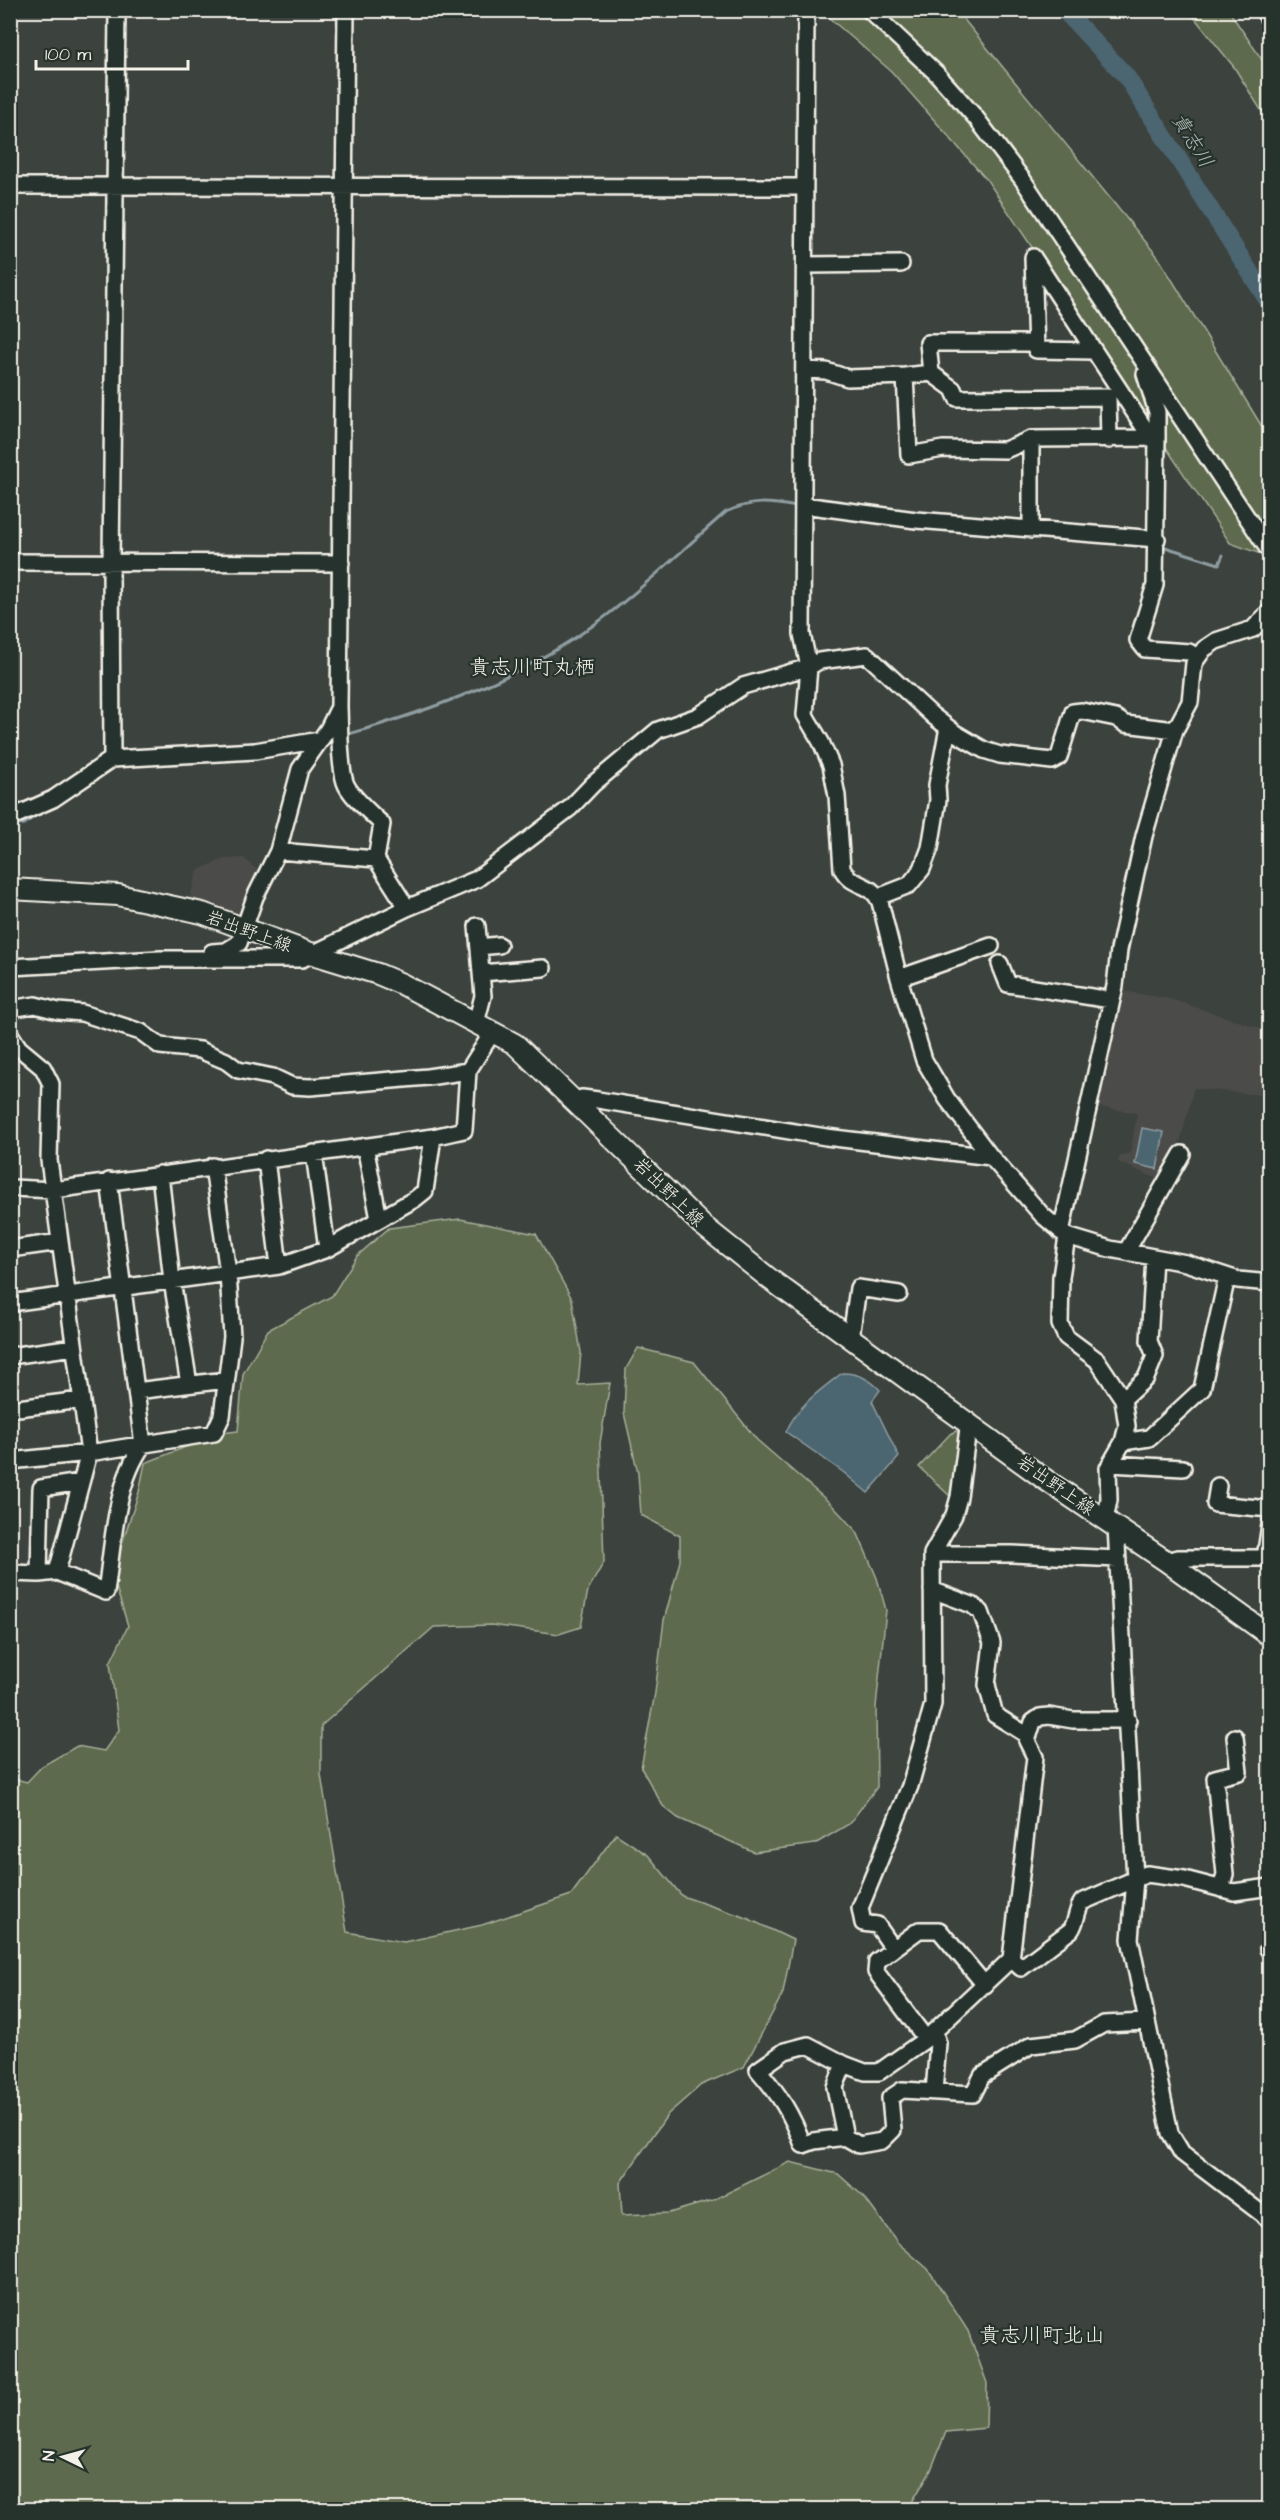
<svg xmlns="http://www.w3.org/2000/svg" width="1280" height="2520" font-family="'Architects Daughter','Klee One',sans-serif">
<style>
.built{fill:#4c4c4a}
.green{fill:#5d6b4d;stroke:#a8ae9a;stroke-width:1.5}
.water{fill:#4c6571;stroke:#8f9da1;stroke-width:1.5}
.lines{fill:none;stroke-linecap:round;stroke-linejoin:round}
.stream{stroke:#8f9da1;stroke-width:3}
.river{stroke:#4c6571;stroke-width:18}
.minor-casing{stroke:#f4f1e8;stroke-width:20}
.major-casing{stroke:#f4f1e8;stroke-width:24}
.minor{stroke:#26332d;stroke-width:15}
.major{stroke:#26332d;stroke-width:20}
.labels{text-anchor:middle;stroke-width:4.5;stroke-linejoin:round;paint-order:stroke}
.street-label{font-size:18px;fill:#f4f1e8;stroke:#26332d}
.water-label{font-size:20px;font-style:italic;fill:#b1b9b8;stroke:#26332d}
.quarter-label{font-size:21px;fill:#f4f1e8;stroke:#26332d}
</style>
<rect width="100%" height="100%" fill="#3c423e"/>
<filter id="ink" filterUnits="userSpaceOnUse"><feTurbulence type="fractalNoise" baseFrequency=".0167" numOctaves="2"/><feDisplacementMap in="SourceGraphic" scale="12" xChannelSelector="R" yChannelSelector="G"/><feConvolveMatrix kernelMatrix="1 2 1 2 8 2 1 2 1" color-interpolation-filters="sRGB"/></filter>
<g filter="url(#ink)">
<!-- built -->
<path class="built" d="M244,858l17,16 -16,38 -10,5 -46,-17 9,-30 26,-11z
M1117,990l53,9 99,32v65l-75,-8 -18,70 -14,23 -44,-19 1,-5 11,-4 7,-40 -43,-7z"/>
<!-- green -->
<path class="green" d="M821,11h136l201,246 111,181v119l-39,-14 -243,-363 -96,-109z
M1189,11h40l40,59v53l-35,-56z
M460,1219l76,15 36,65 9,53 -3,33 32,-2 -10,60 4,119 -16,28 -7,37 -22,7 -68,-9 -57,2 -113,99v49l26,157 57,10 78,-17 89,-30 45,-61 32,21 34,41 65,22 46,22 -10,53 -39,74 -43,18 -33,29 -48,69 2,32 47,-2 44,-13 77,-38 48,12 26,23 34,46 30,26 40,62 19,52 -1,45 -40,4 -15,38 -23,39 -897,1v-732l16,4 15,-16 35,-20 27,5 15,-21 -9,-67 18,-37 -16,-52 27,-82 6,-29 76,-30 17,-2 5,-57 25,-44 64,-34 25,-40 32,-28z
M638,1348l56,14 63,78 73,63 27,29 20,46 9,32 -10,97 1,80 -28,37 -34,20 -61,8 -76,-34 -15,-12 -22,-38 14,-75 9,-73 16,-59v-25l-39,-21 -3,-42 -14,-60 2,-44z
M956,1431l6,5 -9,63 -34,-32 31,-33z"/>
<!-- water -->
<path class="water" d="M1142,1128l22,4 -7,37 -22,-5z
M842,1373c16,0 28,6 38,17l-8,11 27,56 -31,36 -25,-21 -57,-40c11,-26 34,-42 56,-59z"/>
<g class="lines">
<!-- stream -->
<path class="stream" d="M1162,546l57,18 4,-9
M345,735c88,-25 178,-58 253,-113 45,-33 86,-74 128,-110 26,-12 43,-10 71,-5
M10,827l14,-3 20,-14"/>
<!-- river -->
<path class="river" d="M1064,10l62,66 144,228"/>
<defs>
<path id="minor" d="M346,10l-7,697c1,21 0,56 6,75 4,13 27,32 37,42l-6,35 31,49
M804,10l2,6 -4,618 7,33 -4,48 16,27 10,23 6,31 5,73c11,20 29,12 38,33l19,76 25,82 23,39 44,58 51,58 25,21 43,13 76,14 52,17 32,3
M869,10l68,64 39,44 47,62 247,372
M1263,10l7,11
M10,186l794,1
M804,265l97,-1
M1094,351l-58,-1 -3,-93 118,181
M805,370l21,1 22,7 57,-2 4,79 34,-6 62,1 26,-11 126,-1 -2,147 -17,55 7,9 44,3 9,5
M931,373l22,16 4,9 151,-1 1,43
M1145,374l12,38v26
M905,376l26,-3 -3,-30h107
M1031,439v91
M803,505l113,15 241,19
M10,562l331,1
M112,759l-1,-197 6,-552
M10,818l43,-19 59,-40 143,-8 65,-11
M278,851l98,8
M878,897l31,-12 13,-16 8,-21 8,-48 -1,-15 11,-57
M479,947l20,-2
M212,952l14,-1 13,-8 16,-46 23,-46 22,-82 28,-40 11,-22
M1000,964l8,20 103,16
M10,967l150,-8h142l105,-51 70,-29 93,-71 23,-24 65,-54 40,-14 45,-30 66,-19 10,-6 48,-6 66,61 22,17 29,17 16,5 52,6 7,-4 14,-45 9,-1 34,7 9,6 50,6
M481,973l62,-5
M899,978l92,-32
M10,1009l25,-4 23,6 24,2 59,19 19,14 40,4 26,11 12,9 35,7 19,9 18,1 118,-10 40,-6
M476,1023l7,-27 -6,-70
M10,1034l9,14 24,20 8,16 -2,76 40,293 -32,119
M575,1102l7,-4 16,2 228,37 165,20
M365,1146l14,73
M314,1153l13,96
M266,1159l13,107
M160,1174l12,107 17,103
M12,1188l42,2 379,-53 31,-7 4,-59 24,-38
M1061,1232l54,-246 4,-36 25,-114 31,-106 15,-28 4,-39 10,-14 12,-8 37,-12 17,-18
M1067,1236l-6,41 -1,47 6,13 31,23 26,39 4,27 -4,16 -15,26 1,32 -4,20
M10,1249l50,-7
M1126,1252l56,-98
M10,1303l269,-37 48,-17 88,-50 10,-8 8,-54
M851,1337l7,-49 41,6
M10,1356l64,-9
M136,1391l90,-11
M1123,1399l23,-21 9,-22 -6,-15 5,-83
M10,1409l71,-9
M1123,1442l26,-4 53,-49 25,-112
M10,1461l79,-8 125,-20 8,-17 10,-79 -4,-64 -15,-107
M1110,1464l73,4
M1218,1486l-3,18 55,5
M1116,1526l19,353 -5,60 40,194 12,20 88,67
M932,1554h80l106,5
M1265,1558l5,-33
M1166,1561l12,-3h92
M10,1573l29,1 18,-2 49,20c7,-47 9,-109 37,-147l-34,-264
M39,1574l2,-86 40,-6
M932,1590l40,15 9,7 11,31 -5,42 8,30 32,20
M1128,1720h-55l-24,-4 -9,1 -7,5 -6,19 8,16 -24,202 -85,80 -47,33h-14l-21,-8 -9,23 10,50 14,8 23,-4 11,-11 -3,-32 12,-8 71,4 9,-18 49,-31 44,-5 29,-16 42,-2
M1221,1889l4,-15 -10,-96 24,-6 -4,-35
M893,1948l-16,-23 -14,-2 -3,-15 50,-122 23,-82 -1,-150 22,-39 5,-18 10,-76
M1268,1949l2,-1
M1011,1959l10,9 50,-38c6,-9 5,-19 11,-28l65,-28 37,5 50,13 36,-5
M926,2039l-50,-67 1,-11 42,-31h20l46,55
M844,2064l-36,-19 -23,6 -27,19c21,24 34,44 45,75l11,-4 31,-4
M934,2092l4,-49 -4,-12"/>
<path id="major" d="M10,889l108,6 84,18 111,41 65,20 24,10 113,60 186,180 70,56 272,198 123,83 104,75"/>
</defs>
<!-- minor casing -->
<use href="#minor" class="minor-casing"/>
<!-- major casing -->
<use href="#major" class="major-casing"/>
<!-- minor -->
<use href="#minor" class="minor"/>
<!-- major -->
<use href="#major" class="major"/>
</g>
</g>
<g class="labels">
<!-- street labels -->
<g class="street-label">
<text transform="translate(249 931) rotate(20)" y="6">岩出野上線</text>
<text transform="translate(669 1192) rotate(44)" y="6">岩出野上線</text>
<text transform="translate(1056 1485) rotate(35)" y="6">岩出野上線</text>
</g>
<!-- water labels -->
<g class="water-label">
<text transform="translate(1193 140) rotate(58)" y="7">貴志川</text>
</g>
<!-- quarter labels -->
<g class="quarter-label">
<text x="532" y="674">貴志川町丸栖</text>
<text x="1042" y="2342">貴志川町北山</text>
</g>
</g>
<!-- margin -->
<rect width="1280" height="2520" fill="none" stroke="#26332d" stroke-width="36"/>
<rect x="18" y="18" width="1244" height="2484" fill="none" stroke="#f4f1e8" stroke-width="2" filter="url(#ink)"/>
<!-- north arrow -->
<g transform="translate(63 2457) rotate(275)" stroke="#26332d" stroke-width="4.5" paint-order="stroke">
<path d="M0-4.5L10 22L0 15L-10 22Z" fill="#f4f1e8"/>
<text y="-9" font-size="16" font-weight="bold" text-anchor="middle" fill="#f4f1e8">N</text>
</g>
<!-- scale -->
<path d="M36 60v9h152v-9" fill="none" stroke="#f4f1e8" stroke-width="3"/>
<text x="45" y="60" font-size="18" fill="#f4f1e8" stroke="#26332d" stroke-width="4.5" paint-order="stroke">100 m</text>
</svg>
